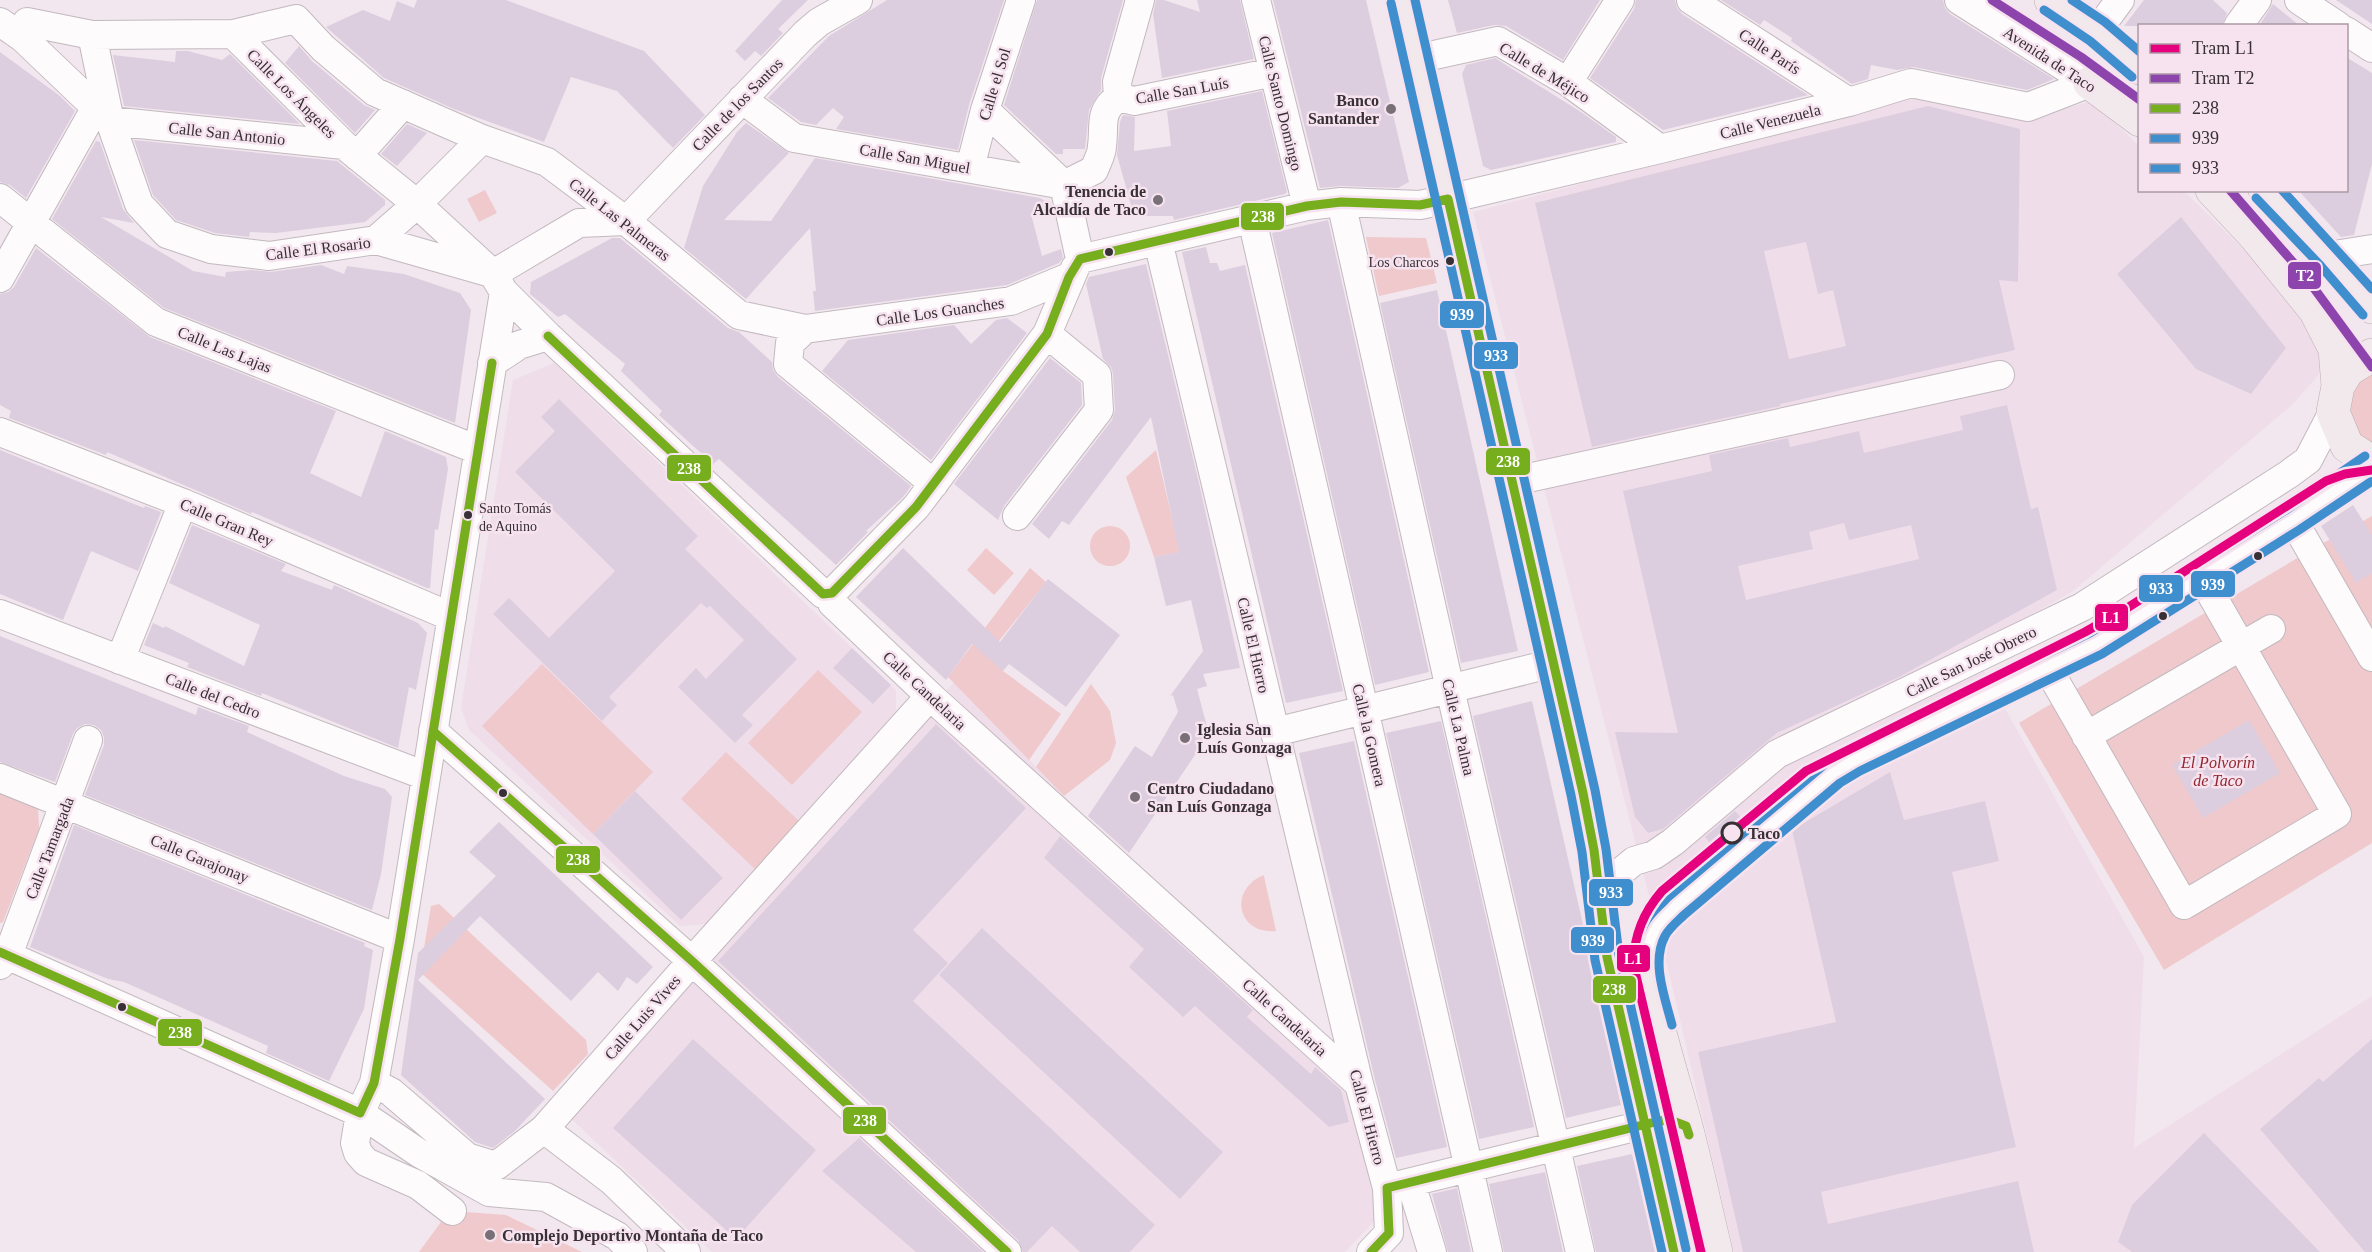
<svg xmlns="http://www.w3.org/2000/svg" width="2372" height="1252" font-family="'Times New Roman',serif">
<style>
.built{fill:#f0ddea}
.green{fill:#efc9cb}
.building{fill:#ddcedf;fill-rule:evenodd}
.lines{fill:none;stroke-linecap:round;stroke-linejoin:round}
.minor-casing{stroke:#c2b9bf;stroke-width:30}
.major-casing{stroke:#beadb4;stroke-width:34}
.minor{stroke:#fdfbfc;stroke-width:28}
.major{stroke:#f1e9ec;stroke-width:33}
.bus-1-casing{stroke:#f6e3ef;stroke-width:14}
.bus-2-casing{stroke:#f6e3ef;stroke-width:14}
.bus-3-casing{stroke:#f6e3ef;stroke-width:14}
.bus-1{stroke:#76ae1e;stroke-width:9}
.bus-2{stroke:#3f8fcf;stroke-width:9}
.bus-3{stroke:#3f8fcf;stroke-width:9}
.tram-1-casing{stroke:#f6e3ef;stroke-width:14}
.tram-2-casing{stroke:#f6e3ef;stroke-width:14}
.tram-1{stroke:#e5007d;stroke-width:9}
.tram-2{stroke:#8e44ad;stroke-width:9}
.poi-dot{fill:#787076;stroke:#f6e3ef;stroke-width:2}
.bus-dot{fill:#373035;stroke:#f6e3ef;stroke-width:2}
.stop-dot{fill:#f6e3ef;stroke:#373035;stroke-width:3}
.labels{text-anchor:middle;stroke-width:5;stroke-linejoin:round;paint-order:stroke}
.bus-label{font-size:14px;fill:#373035;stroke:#f6e3ef;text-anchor:end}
.street-label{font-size:16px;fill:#373035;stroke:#f6e3ef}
.poi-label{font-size:16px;font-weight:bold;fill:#373035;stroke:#f6e3ef;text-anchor:start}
.park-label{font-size:16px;font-style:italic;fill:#92272e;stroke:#f6e3ef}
.stop-label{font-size:16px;font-weight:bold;fill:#373035;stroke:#f6e3ef;text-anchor:start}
.line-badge{stroke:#f6e3ef;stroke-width:2}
.badge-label{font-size:16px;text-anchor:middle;font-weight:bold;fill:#fff}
</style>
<rect width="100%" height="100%" fill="#f2e7ee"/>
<!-- built -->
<path class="built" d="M1912,98l109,22 72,-19 46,45 1,44 44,1 86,84 53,74 -1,22 -29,33 -221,188 -101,56 173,309 -10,191 238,-152v256h-638l-64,-275 -197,-765z
M554,363l342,327v21l-188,213 -28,2 -211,-196 -8,-22 52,-328z
M954,682l394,407 43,114 -46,49h-633l-149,-141z"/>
<!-- green -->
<path class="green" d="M485,190l12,23 -18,9 -12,-23z
M1366,237l60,1 11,45 -58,13z
M2372,370v77l-11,-6 -14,-36 5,-15z
M1156,450l24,102 -26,5 -28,-80z
M2372,516v327l-208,127 -145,-247 292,-173z
M1090 546a20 20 0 1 1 40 0a20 20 0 1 1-40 0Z
M986,548l28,25 -20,22 -27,-25z
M1030,568l16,14 -59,74 16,15 58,43 -32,46 -81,-83z
M542,664l111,108 -60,62 -111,-108z
M818,670l44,42 -70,73 -44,-42z
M1091,684l19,27 6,32 -6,17 -46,36 -28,-29z
M726,752l73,69 -43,49 -75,-71z
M0,791l38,16 1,22 -36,93 -3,1z
M1264,875v1l12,55c-39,4 -48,-42 -12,-56z
M439,904l147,136 2,14 -35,37 -133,-119 11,-66z
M452,1211l54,4 76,37h-163l22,-30 -8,-10z"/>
<!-- building -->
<path class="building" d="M417,0h89l138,51 61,64 -32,33 -56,-57 -46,-14 -27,65 -90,-33 -70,-31 -58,-51 37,-17 27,11 7,-20 17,7z
M782,0h26l-30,29 5,4 -22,23 -6,-5 -10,10 -10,-10z
M887,0h117l-35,105 -11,45 -122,-21 8,-12 -11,-9 -17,17 -15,-3 -33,-24 61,-62z
M1037,0h86l-22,78v12l-12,20 -4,39h-22v5h-7l-52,-49z
M1156,0h8l36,12 -3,-12h43l14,59 -92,19 -9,-64z
M1273,0h93l43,182 -11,6 -57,-2 -21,2z
M1448,0h152l-37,60 -57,-34 -12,-1 -37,8z
M1636,0h39l2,8 5,6 126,81 -145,35 -73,-52 44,-69z
M1721,0h222l2,8 5,6 104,65 -27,11 -113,-23 -17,3 -26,-5 -3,14 -16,5 -61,-43 1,-3 -28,-18 -4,5z
M2144,0h69l14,13 -5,13h-98z
M2336,0h36v24z
M2273,4l27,22h-41z
M299,46l13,15 52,44 11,5 -20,23 -70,-70z
M176,51h12l34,9 8,-6 70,70 -176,-18 -11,-51 62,7z
M0,52l60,44 15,15 -49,87 -16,-13 -10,-3z
M2346,57l26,16v91l-18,71 -13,2 -43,-47h48z
M1495,58l86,54 35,25v5l-125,28 -8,-4 -21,-92 4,-9z
M1262,91l25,101 -2,2 -111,26 -1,-4h-39l-17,-61 3,-33 3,-7 12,2 -1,34 37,-5 -4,-35z
M1928,106l92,23 -2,153 -19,-2 16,70 -217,50 -18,4v2l-188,41 -57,-244zM1806,242l12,52 15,-4 13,56 -57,13 -25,-108z
M746,123l43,30 -65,67 47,1 44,-63 225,40 12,7 1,9h-22l11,42 19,-7 2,9 -4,5 -52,22 -192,26 -2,-20h3l-6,-63 -64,71 -62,-51 19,-62 34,-54z
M407,124l20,9 -30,33 -16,-12z
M134,140l203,21 48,39v5l-20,17 -89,11 -26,-1 -1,5 -34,-4 -39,-13 -23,-25z
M96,141l4,1 23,67 11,14 -33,-6 92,54 32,6 1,-5 25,-2 20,2 50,-7 23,9 3,-8 57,8 56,19 11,17 -16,113 -291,-115 -112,-89z
M2181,217l105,131 -35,46 -55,-25 -79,-95z
M1328,220l101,452 -54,13 -103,-452z
M612,238h8l108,90 11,4 33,30 1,8 5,7 133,109 -8,11 -37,34 2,1 -32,33 -117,-106 -6,5 -54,-49 3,-4 -41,-40 4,-7 -60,-50 -7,3 -28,-23 1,-12z
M1206,247l4,16h7l3,8 25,-6 98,426 -57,12 -104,-451z
M36,248l114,89 186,74 -26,62 51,24 24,-66 61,26 2,12 -10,61 -3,-1 -5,59h-3l-175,-76 -1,2 -144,-62 -1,3 -97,-37 2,-7 -11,-6v-111l8,-2 6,-5z
M1146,264l53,219 41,185 -37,6 4,12 -10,3 12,45 -80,119 -41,-37 47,-70 17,11 26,-45 -5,-17 -3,1 33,-45 -12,-51 -25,6 -12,-49 25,-5 -28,-135 -82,108 -7,-4 -13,18 -17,-15 80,-104 3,-10 -2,-36 -2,-7 -8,-8 -17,-75 3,-7z
M1437,290l81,361 -57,12 -81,-360z
M1007,318l20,15 -96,127 -109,-89 26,-31 106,-15 17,19 25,-24z
M1050,358l31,25 1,22 -78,101 -6,14 -44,-36z
M559,399l139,137 -13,13 112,110 -55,56 11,10 -18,18 -57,-56 18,-19 10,11 38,-39 -34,-34 -3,2 -6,-5 -92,94 8,8 -15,16 -109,-107 16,-16 40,40 66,-67 -100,-99 40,-41 -14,-14z
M2007,405l24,104 7,-2 19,83 -158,87 -122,56 -114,96 -15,4 -13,-16 -20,-85 63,1 -55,-242 89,-20 -3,-16 79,-17 2,9 69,-16 5,22 99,-23 -3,-14zM1844,523l5,17 62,-15 8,34 -173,41 -8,-34 75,-17 -4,-17z
M0,450l144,58 1,-2 16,6 -23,59 -47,-20 -28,69 -63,-26z
M2353,505l19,30v38l-16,10 -35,-57z
M192,525l94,39 -5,7 51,19 2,-5 84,38 9,10 -11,57 -7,-3 -11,61 -136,-55 -1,3 -74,-29 2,-4 -45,-18 9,-22 11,5 1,-2 79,40 16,-41 -91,-42z
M903,548l97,94 48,-63 72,56 -54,72 -57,-43 -6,7 -31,-27 -26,36 -90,-83z
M0,636l196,79 2,-8 51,19 -2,6 97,44 41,13 7,8 -11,77 -9,36 -287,-115 19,-50v-8l-3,-7 -7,-5 -9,-1 -8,4 -4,6 -18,48 -55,-20z
M852,648l39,37 -18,19 -40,-36z
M1532,701l53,232 4,28 32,144 -55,13 -93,-402z
M2249,720l31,53 -77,45 -31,-53z
M1441,721l93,406 -55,12 -93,-406z
M936,724l90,84 -113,122 35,33 -35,38 242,224 -25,27h-50l-28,-26 -25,26h-4l-5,-12 -300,-279z
M1354,741l93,406 -51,11 -21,-78 -76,-327z
M1890,772l14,48 81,-19 14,60 -47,11 64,275 -195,45 7,32 190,-43 16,71h-291l-45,-200 138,-30 -44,-192z
M635,791l88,87 -42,42 -88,-86z
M1735,811l12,13 -31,26 -11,-13z
M499,822l154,145 -16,17 -10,-7 -9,14 -20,-19 -27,29 -91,-85 -62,64 127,119 -30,32 -22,17 -18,-6 -74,-67 17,-122 78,-77 -27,-24z
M74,825l291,118 -1,3 9,4 -9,59 -35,72 -63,-28 2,-7 -144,-64 -16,-3 -78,-32z
M1060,836l193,174 -6,7 64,57 4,-7 26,23 8,32 -20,5 -134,-121 -12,11 -54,-50 15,-18 -100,-91z
M982,928l241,224 -43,47 -241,-224z
M693,1039l123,111 -80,89 -123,-111z
M2372,1039v213h-7l-105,-123 59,-51 4,4z
M2204,1133l116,119h-188l-14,-10 14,-37z
M859,1138l124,114h-67l-94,-81z
M1632,1154l23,98h-59l-19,-86z
M1545,1172l18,80h-59l-15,-68z
M1457,1188l14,64h-23l-16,-58z"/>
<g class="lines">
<defs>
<path id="minor" d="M1256,0l51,206
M1691,0l158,102
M1959,0l131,83
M2299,0l39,26
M0,22l23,16 87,83 29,83 28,30 44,15 58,7 107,-16 112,32
M27,22l65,13 141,-1 111,111 73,59 76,70 11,18 44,44 260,244 15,14 9,-1
M2238,26l19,-26
M2097,31l23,-31
M2346,31l26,17
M233,34l63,-15 27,29 52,44 107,47 65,23 79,59 113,94 66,14 206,-28 58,-24
M92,35l18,86 234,24
M1416,59l82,-18 70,41 92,67
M1568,82l52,-82
M1118,97l16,4 140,-29
M1118,97l-1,-15 23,-82
M742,99l52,39 270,47
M985,110l79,75
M357,156l46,-52
M970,168l15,-58 36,-110
M1064,185l30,-15c3,-8 8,-16 8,-24 3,-22 -4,-33 16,-49
M1064,185l16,74
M0,198l156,124 322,128
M1341,202l109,487 130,563
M1252,219l236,1033
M626,221l179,-187 14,-12 39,-22
M376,240l41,-36 65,-65
M1158,241l201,843 28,104
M2328,256l44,-7
M1080,259l227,-53 34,-4 79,3 28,-6 212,-50 189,-47 62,-19 117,24 62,-24
M493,274l86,-51 47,-2
M0,278l96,-171
M805,329l-15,14 -2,21 146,120
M492,363l27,-18 29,-9
M0,432l183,71 269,114
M1514,481l486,-106
M1017,516l82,-106 -2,-35 -50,-41
M2293,520l79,137
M832,593v10l98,93 429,388
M832,593l84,-86 131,-173 28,-66
M0,614l426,162
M120,660l63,-157
M2047,667l137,238 153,-91 -135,-236
M433,731l259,230 315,291
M1275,732l279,-69
M2086,736l185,-107
M0,778l400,161
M1601,901l16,-26 17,-14 20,-6 19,-13 104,-88 305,-147 207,-133 19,-14 25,-48
M0,952l360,161 59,40 70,39 57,5 71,39 16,16
M0,965l8,-10 80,-215
M1647,965c4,-32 7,-36 29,-59l157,-133 21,-13 242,-116 197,-124 79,-54
M374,1083l17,9 76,65 29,9 48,-37 148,-168 238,-265
M544,1129l67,51 75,72
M1411,1183l21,69
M452,1211l-34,-26 -52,-23 -8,-9 -3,-10 5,-30 14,-30 26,-144 104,-647
M1389,1233l-2,-45 272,-67 11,-1 16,6
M1371,1252l18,-19"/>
<path id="major" d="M1403,0l180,793 11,57 13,107 67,295
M2051,0l46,31 43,37
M2090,83l50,37
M2212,190l43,46 60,74 20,39 3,37
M2265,190l63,66 44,51
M2372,355l-24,15 -10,16 -5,26 14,34 25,16
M1647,965c6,55 25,108 39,161 11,42 20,84 30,126"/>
</defs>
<!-- minor casing -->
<use href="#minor" class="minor-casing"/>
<!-- major casing -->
<use href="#major" class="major-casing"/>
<!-- minor -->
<use href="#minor" class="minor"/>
<!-- major -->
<use href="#major" class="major"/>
<defs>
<path id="bus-1" d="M1448,199l135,594 11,57 13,107 67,295
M1080,259l227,-53 34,-4 79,3 28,-6
M548,336l275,258 9,-1
M832,593l84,-86 131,-173 22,-57 11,-18
M433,731l259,230 315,291
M0,952l360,161
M360,1113l14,-30 26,-144 92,-576
M1371,1252l18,-19 -2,-45 272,-67 11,-1 16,6 3,9"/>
<path id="bus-2" d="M1391,3l180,792 11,57 13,108 67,292
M2044,10l46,31 42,36
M2256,198l63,66 44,51
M1672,1025c-7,-27 -21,-63 -7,-89 4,-8 13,-15 19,-21l156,-132 20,-12 242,-117 197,-124 73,-49"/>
<path id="bus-3" d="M1415,0l180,790 11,59 13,106 67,294
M2072,0l33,22 35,30
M2282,190l90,99
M1648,1031c-8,-34 -22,-73 -4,-106 5,-11 16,-19 24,-28l157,-133 24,-15 241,-116 196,-123 79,-54"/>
</defs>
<!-- bus-1 casing -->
<use href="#bus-1" class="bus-1-casing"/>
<!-- bus-2 casing -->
<use href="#bus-2" class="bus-2-casing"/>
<!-- bus-3 casing -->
<use href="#bus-3" class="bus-3-casing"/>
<!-- bus-1 -->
<use href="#bus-1" class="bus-1"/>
<!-- bus-2 -->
<use href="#bus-2" class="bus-2"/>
<!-- bus-3 -->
<use href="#bus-3" class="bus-3"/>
<defs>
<path id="tram-1" d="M1701,1252l-68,-289c2,-29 10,-50 29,-72l144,-120 279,-139 39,-22 202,-129 19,-7 27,-4"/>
<path id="tram-2" d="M1992,0l89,57 59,43
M2230,190l75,86 67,91"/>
</defs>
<!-- tram-1 casing -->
<use href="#tram-1" class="tram-1-casing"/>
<!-- tram-2 casing -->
<use href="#tram-2" class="tram-2-casing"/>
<!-- tram-1 -->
<use href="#tram-1" class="tram-1"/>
<!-- tram-2 -->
<use href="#tram-2" class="tram-2"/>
</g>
<!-- markers -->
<g class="poi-dot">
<circle cx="1391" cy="109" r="6"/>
<circle cx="1158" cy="200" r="6"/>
<circle cx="1185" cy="738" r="6"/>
<circle cx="1135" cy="797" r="6"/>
<circle cx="490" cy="1235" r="6"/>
</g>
<g class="bus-dot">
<circle cx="1109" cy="252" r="5"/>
<circle cx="1450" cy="261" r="5"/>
<circle cx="468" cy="515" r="5"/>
<circle cx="2258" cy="556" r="5"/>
<circle cx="2163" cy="616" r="5"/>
<circle cx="503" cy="793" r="5"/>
<circle cx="122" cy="1007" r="5"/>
</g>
<circle class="stop-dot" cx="1732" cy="833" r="10"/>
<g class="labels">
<!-- bus labels -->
<g class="bus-label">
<text x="1439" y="267">Los Charcos</text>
<text x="479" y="513" text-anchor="start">Santo Tomás<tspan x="479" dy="18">de Aquino</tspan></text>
</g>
<!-- street labels -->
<g class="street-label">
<text transform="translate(1770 51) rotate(33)" y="6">Calle París</text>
<text transform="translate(2050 59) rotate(33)" y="6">Avenida de Taco</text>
<text transform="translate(1545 72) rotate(31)" y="6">Calle de Méjico</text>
<text transform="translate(994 84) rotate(-73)" y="6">Calle el Sol</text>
<text transform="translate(1182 90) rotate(-10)" y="6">Calle San Luís</text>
<text transform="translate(292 93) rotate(45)" y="6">Calle Los Ángeles</text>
<text transform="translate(1281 103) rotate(76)" y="6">Calle Santo Domingo</text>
<text transform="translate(737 104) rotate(-46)" y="6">Calle de los Santos</text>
<text transform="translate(1770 121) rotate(-14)" y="6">Calle Venezuela</text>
<text transform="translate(227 133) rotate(6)" y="6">Calle San Antonio</text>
<text transform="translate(915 158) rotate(10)" y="6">Calle San Miguel</text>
<text transform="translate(620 219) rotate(38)" y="6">Calle Las Palmeras</text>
<text transform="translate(318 248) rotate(-7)" y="6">Calle El Rosario</text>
<text transform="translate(940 311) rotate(-8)" y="6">Calle Los Guanches</text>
<text transform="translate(225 349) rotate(22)" y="6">Calle Las Lajas</text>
<text transform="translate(227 522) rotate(23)" y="6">Calle Gran Rey</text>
<text transform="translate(1254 645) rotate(77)" y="6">Calle El Hierro</text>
<text transform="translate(1971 661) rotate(-26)" y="6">Calle San José Obrero</text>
<text transform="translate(925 690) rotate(43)" y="6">Calle Candelaria</text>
<text transform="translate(213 695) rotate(21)" y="6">Calle del Cedro</text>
<text transform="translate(1459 727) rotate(77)" y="6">Calle La Palma</text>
<text transform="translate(1370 735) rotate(77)" y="6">Calle la Gomera</text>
<text transform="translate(49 848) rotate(-69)" y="6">Calle Tamargada</text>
<text transform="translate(200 858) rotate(22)" y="6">Calle Garajonay</text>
<text transform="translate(642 1017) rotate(-49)" y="6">Calle Luis Vives</text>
<text transform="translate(1285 1017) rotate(42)" y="6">Calle Candelaria</text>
<text transform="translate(1368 1117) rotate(75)" y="6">Calle El Hierro</text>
</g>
<!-- poi labels -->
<g class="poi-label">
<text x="1379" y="106" text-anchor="end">Banco<tspan x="1379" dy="18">Santander</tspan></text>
<text x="1146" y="197" text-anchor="end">Tenencia de<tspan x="1146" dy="18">Alcaldía de Taco</tspan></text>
<text x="1197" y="735">Iglesia San<tspan x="1197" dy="18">Luís Gonzaga</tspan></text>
<text x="1147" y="794">Centro Ciudadano<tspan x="1147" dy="18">San Luís Gonzaga</tspan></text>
<text x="502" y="1241">Complejo Deportivo Montaña de Taco</text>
</g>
<!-- park labels -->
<g class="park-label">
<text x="2218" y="768">El Polvorín<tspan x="2218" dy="18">de Taco</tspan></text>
</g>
<!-- stop labels -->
<g class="stop-label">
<text x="1748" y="839">Taco</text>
</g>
</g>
<g class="line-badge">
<rect x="1240" y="202" width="45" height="29" rx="6" fill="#76ae1e"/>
<rect x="2287" y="261" width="35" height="29" rx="6" fill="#8e44ad"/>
<rect x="1439" y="300" width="46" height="29" rx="6" fill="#3f8fcf"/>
<rect x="1473" y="341" width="46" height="29" rx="6" fill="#3f8fcf"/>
<rect x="1485" y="447" width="46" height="29" rx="6" fill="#76ae1e"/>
<rect x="666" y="454" width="46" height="28" rx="6" fill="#76ae1e"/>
<rect x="2190" y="570" width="46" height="28" rx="6" fill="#3f8fcf"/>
<rect x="2138" y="574" width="46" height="29" rx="6" fill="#3f8fcf"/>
<rect x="2094" y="603" width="35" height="29" rx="6" fill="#e5007d"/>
<rect x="555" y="845" width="46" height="29" rx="6" fill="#76ae1e"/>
<rect x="1588" y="878" width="46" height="29" rx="6" fill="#3f8fcf"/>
<rect x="1570" y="926" width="45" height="28" rx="6" fill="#3f8fcf"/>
<rect x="1616" y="944" width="35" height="29" rx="6" fill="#e5007d"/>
<rect x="1592" y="975" width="45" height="29" rx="6" fill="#76ae1e"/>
<rect x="157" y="1018" width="46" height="29" rx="6" fill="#76ae1e"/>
<rect x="842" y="1106" width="45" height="29" rx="6" fill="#76ae1e"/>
</g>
<g class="badge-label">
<text x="1263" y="222">238</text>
<text x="2305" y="281">T2</text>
<text x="1462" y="320">939</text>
<text x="1496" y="361">933</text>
<text x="1508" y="467">238</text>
<text x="689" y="474">238</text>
<text x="2213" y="590">939</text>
<text x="2161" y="594">933</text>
<text x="2111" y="623">L1</text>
<text x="578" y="865">238</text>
<text x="1611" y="898">933</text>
<text x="1593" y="946">939</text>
<text x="1633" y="964">L1</text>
<text x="1614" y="995">238</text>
<text x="180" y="1038">238</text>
<text x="865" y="1126">238</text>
</g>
<!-- legend -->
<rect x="2138" y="24" width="210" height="168" fill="#f6e3ef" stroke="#aa9ba5" stroke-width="1.5"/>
<rect x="2150" y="44" width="30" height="9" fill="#e5007d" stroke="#aa9ba5" stroke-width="1.5"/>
<text x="2192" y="54" font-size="18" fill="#373035">Tram L1</text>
<rect x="2150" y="74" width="30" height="9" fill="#8e44ad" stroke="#aa9ba5" stroke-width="1.5"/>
<text x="2192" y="84" font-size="18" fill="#373035">Tram T2</text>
<rect x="2150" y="104" width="30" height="9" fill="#76ae1e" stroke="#aa9ba5" stroke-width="1.5"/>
<text x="2192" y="114" font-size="18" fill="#373035">238</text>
<rect x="2150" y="134" width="30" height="9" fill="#3f8fcf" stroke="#aa9ba5" stroke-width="1.5"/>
<text x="2192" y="144" font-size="18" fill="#373035">939</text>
<rect x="2150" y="164" width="30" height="9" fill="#3f8fcf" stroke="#aa9ba5" stroke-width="1.5"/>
<text x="2192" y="174" font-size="18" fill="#373035">933</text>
</svg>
